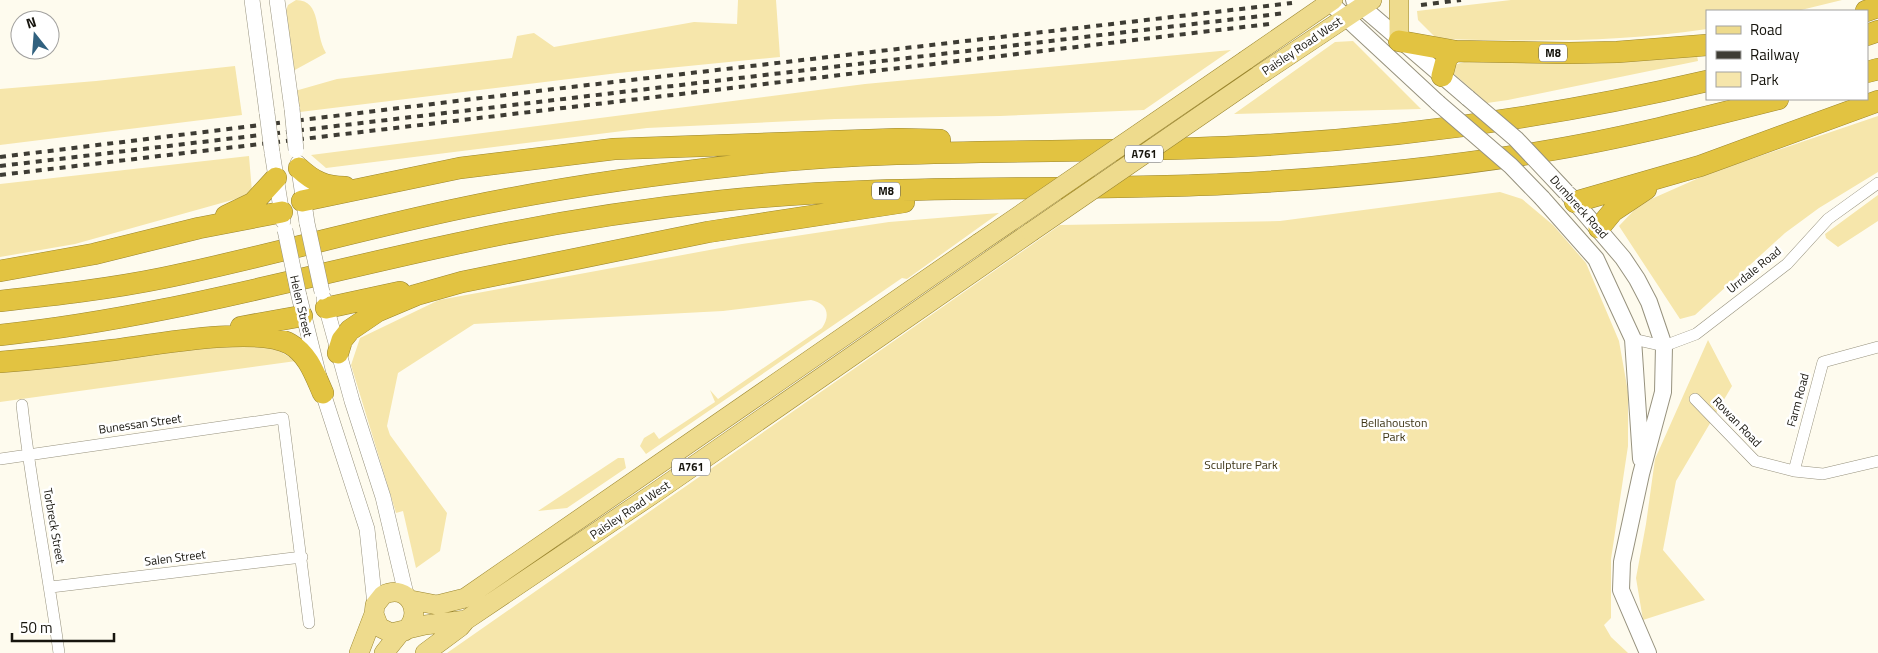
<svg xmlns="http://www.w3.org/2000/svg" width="1878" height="653" font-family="'Titillium Web',sans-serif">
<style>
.green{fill:#f6e6ab}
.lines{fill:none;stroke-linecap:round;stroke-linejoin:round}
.minor-casing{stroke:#97927e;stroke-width:12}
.tertiary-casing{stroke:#97927e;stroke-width:16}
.secondary-casing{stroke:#97927e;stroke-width:18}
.primary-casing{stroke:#9b862f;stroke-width:20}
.motorway-casing{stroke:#9b862f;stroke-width:22}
.minor{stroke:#fff;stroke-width:11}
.tertiary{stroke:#fff;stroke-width:15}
.secondary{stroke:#fff;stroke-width:16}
.primary{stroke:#eedb8d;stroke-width:19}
.motorway{stroke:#e2c341;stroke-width:21}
.rail{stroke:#3e3c34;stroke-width:4;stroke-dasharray:6 6;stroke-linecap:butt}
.tertiary-bridge-casing{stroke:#97927e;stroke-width:16;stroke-linecap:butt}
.secondary-bridge-casing{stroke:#97927e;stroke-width:18;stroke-linecap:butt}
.primary-bridge-casing{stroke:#9b862f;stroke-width:20;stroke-linecap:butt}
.tertiary-bridge{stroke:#fff;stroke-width:15}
.secondary-bridge{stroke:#fff;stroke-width:16}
.primary-bridge{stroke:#eedb8d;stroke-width:19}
.labels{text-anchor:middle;stroke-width:5;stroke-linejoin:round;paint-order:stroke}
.shield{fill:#fff;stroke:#5d5b56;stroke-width:1}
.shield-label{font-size:11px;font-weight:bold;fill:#17150e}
.street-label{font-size:12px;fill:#17150e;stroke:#fff}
.park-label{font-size:12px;fill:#3d3415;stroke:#fff}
</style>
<rect width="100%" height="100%" fill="#fefbee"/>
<!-- green -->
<path class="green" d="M296,0c26,0 18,33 30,53l-33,18 -8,-58 3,-8z
M738,0h38l4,57 -162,16 -318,39 -5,-21 42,-12 175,-21 5,-22 17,-3 20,14 140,-25 43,2z
M1511,0h331l-45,11h-90v18c-90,14 -179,12 -270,10l-19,-19 -1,-9z
M1353,41l68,68 -187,5 101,-72z
M1231,50l-87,60 -144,6 -165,3 -188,9 -321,40 -15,-13 554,-71z
M1696,50l2,11 -190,39 -21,3 -34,-30 1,-8 17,-5z
M235,66l7,49 -242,30v-56l96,-8z
M1878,116v56l-59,36 -34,25 -90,82 -15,4 -61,-93 21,-22 70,-31z
M249,156l3,36 -9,5 -168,47 -75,13v-73z
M1500,192l22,7 31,26 33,38 33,78 9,51v54l-17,113v59l-7,7 7,12 17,16h-1181l613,-428 220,-4z
M1878,195v26l-40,26 -12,-9 -1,-4z
M999,213l-92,66 -5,-1 -256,176 -6,-8 4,-8 10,-6 5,7 56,-37 -5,-12 8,9 104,-71c9,-13 5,-25 -11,-28l-88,11 -249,13 -76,49 -11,53 3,9 57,78 -7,38 -24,17 -13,-57 -7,2 -45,-148 9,-27 79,-38 303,-56 147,-22z
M1708,340l24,46 -56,95 -13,69 42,50 -62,20 -7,-42 10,-54 9,-65z
M208,344l61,1 27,16 -296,41v-31z
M618,458h6l2,10 -59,40 -29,3z"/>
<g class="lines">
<defs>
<path id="minor" d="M1633,339l31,7 32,-12 91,-70 41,-45 50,-36
M1695,399l60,62 39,10 29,3 55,-13
M22,405c9,83 26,165 37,248
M0,459l283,-41 26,205
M1794,471l29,-109 55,-15
M51,587l251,-30"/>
<path id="tertiary" d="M252,0l15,113
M277,0l15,109
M272,152l11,69
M298,163l9,60
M299,296l24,97 44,136 8,76
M324,299l28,102 31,96 23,97"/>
<path id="secondary" d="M1327,0l111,103
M1354,0l114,98
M1569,195l54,63 14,21 12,23 15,44 -1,46 -22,82 -19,88 -1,28 27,63
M1542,198l54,61 37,80 8,120"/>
<path id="primary" d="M1399,0v41
M1246,60l87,-60
M1258,76l114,-76
M411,600l26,5 28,-7 514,-355
M405,631c20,-18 3,-48 -22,-36l-8,10 -1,9 5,13 12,6 34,-8 41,-5 190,-128 375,-260
M359,653l15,-39
M384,653l16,-20
M425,653l35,-26 5,-6"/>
<path id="motorway" d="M1866,11l12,-4
M1867,35l11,-4
M1399,41l56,10 114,2 48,-1 90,-7
M1867,72l11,-3
M1442,76l5,-19 8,-6
M299,168c14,13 26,19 46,19
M302,201l158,-33 154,-19 284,-10 42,1
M1575,202l125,-36 178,-65
M226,216l27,-13 23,-25
M1599,228l14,-17 33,-22
M0,271l94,-17 105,-26 83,-16
M0,301c55,-6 109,-12 163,-23 102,-21 202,-50 304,-71 91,-19 182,-32 274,-42 161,-18 324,-11 485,-18 163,-7 322,-29 481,-66
M326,308l74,-16
M241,327l61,-11
M0,335c162,-17 311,-61 469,-94 83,-18 166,-31 250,-40 168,-18 338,-9 506,-17 106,-5 211,-15 315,-32 80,-13 159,-33 238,-53
M338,353l4,-13 8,-10 28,-19 38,-16 46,-13 246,-50 196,-30
M0,362c38,-3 76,-7 113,-12 39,-5 144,-25 177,-6 18,10 25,31 33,49"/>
</defs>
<!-- minor casing -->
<use href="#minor" class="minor-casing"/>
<!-- tertiary casing -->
<use href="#tertiary" class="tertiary-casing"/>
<!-- secondary casing -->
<use href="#secondary" class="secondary-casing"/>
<!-- primary casing -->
<use href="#primary" class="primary-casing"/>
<!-- motorway casing -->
<use href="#motorway" class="motorway-casing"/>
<!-- minor -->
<use href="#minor" class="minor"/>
<!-- tertiary -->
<use href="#tertiary" class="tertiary"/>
<!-- secondary -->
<use href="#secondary" class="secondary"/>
<!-- primary -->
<use href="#primary" class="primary"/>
<!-- motorway -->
<use href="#motorway" class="motorway"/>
<!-- rail -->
<path class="rail" d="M1421,5l40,-5
M0,157l571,-70 721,-84
M0,166l1286,-153
M0,175l1269,-151"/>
<defs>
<path id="tertiary-bridge" d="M292,109l4,41
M267,113l5,39
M307,223l15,69
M285,230l14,66"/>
<path id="secondary-bridge" d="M1468,98l48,41 50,53
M1438,103l73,63 31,32"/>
<path id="primary-bridge" d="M1031,232l227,-156
M979,243l267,-183"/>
</defs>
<!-- tertiary-bridge casing -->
<use href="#tertiary-bridge" class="tertiary-bridge-casing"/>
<!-- secondary-bridge casing -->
<use href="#secondary-bridge" class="secondary-bridge-casing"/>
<!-- primary-bridge casing -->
<use href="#primary-bridge" class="primary-bridge-casing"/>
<!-- tertiary-bridge -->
<use href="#tertiary-bridge" class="tertiary-bridge"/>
<!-- secondary-bridge -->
<use href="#secondary-bridge" class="secondary-bridge"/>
<!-- primary-bridge -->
<use href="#primary-bridge" class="primary-bridge"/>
</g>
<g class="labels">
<!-- shield labels -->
<g class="shield">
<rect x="1539" y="44.5" width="28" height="17" rx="4"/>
<rect x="1125" y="145.5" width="38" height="17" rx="4"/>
<rect x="872" y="182.5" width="28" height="17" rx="4"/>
<rect x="672" y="458.5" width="38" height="17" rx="4"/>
</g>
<g class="shield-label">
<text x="1553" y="57">M8</text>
<text x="1144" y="158">A761</text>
<text x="886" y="195">M8</text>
<text x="691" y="471">A761</text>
</g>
<!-- street labels -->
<g class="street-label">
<text transform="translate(1302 46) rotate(-34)" y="4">Paisley Road West</text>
<text transform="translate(1579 207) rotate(48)" y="4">Dumbreck Road</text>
<text transform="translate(1754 270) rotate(-39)" y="4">Urrdale Road</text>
<text transform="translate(301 306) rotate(77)" y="4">Helen Street</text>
<text transform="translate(1798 400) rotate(-75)" y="4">Farm Road</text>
<text transform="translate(1737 422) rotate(46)" y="4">Rowan Road</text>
<text transform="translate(140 424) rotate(-8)" y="4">Bunessan Street</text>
<text transform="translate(630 510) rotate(-34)" y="4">Paisley Road West</text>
<text transform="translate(54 526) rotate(80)" y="4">Torbreck Street</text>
<text transform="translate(175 558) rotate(-7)" y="4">Salen Street</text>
</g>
<!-- park labels -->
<g class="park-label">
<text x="1394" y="427">Bellahouston<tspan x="1394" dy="14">Park</tspan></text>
<text x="1241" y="469">Sculpture Park</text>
</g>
</g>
<!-- legend -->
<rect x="1706" y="10" width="162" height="90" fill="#ffffff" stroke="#a2a19f"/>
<rect x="1716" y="26" width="25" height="8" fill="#eedb8d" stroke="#a2a19f"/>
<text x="1750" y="35" font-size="15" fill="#17150e">Road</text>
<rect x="1716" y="51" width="25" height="8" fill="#3e3c34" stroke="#a2a19f"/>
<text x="1750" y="60" font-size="15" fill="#17150e">Railway</text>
<rect x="1716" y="72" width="25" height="15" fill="#f6e6ab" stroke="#a2a19f"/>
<text x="1750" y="85" font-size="15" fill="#17150e">Park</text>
<!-- north arrow -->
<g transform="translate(35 35) rotate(343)"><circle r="24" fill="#ffffff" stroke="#a2a19f"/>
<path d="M0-4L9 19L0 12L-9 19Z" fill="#31617f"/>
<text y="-8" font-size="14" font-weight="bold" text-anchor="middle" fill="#17150e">N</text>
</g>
<!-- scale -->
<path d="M12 633v8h102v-8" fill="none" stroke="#17150e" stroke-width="2.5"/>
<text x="20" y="633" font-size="15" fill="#17150e" stroke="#ffffff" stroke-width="4" paint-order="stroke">50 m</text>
</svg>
